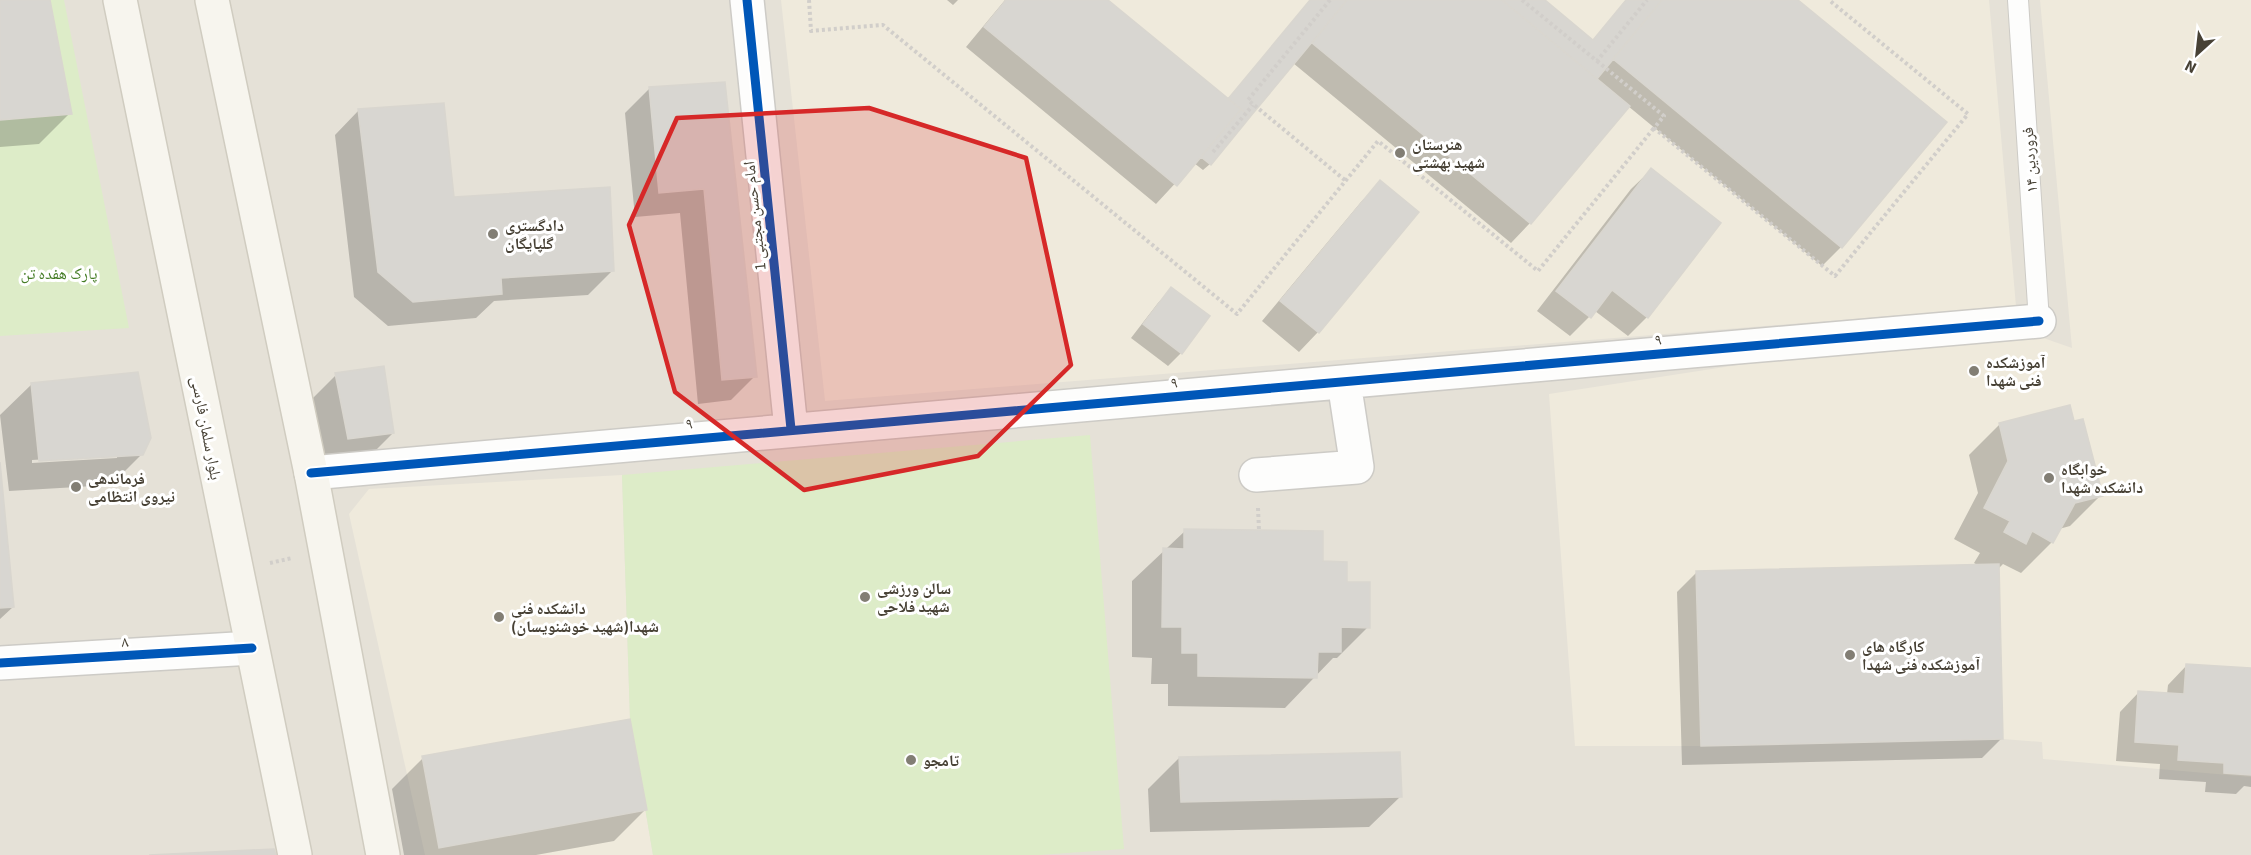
<svg xmlns="http://www.w3.org/2000/svg" width="2251" height="855" font-family="'Source Sans 3','Noto Naskh Arabic',sans-serif">
<style>
.residential{fill:#e5e1d7}
.education{fill:#efeadc}
.green{fill:#ddecc8}
.shadow{fill:#0003;fill-rule:evenodd}
.building{fill:#d8d6d1;stroke:#d9d6cf;stroke-width:1.5}
.lines{fill:none;stroke-linecap:round;stroke-linejoin:round}
.service-casing{stroke:#cdcbc6;stroke-width:22}
.minor-casing{stroke:#cdcbc6;stroke-width:36}
.secondary-casing{stroke:#d0ccc0;stroke-width:36}
.path{stroke:#d1ceca;stroke-width:4;stroke-dasharray:3 3;stroke-linecap:butt}
.service{stroke:#fdfdfc;stroke-width:20}
.minor{stroke:#fdfdfc;stroke-width:33}
.secondary{stroke:#f7f5ee;stroke-width:33}
.cycleway-casing{stroke:#fff;stroke-width:13}
.cycleway{stroke:#0057b8;stroke-width:9}
.marked{fill:#d62828;fill-opacity:0.2;stroke:#d62828;stroke-width:4.5;stroke-linejoin:round}
.poi-dot{fill:#827e74;stroke:#fff;stroke-width:2}
.labels{text-anchor:middle;stroke-width:6;stroke-linejoin:round;paint-order:stroke}
.poi-label{font-size:16px;font-weight:bold;fill:#474135;stroke:#fff;text-anchor:start}
.street-label{font-size:16px;fill:#474135;stroke:#fff}
.park-label{font-size:16px;fill:#447c25;stroke:#fff}
</style>
<rect width="100%" height="100%" fill="#f0efea"/>
<!-- residential -->
<path class="residential" d="M0,0h2251v855h-2251z"/>
<!-- education -->
<path class="education" d="M781,0h1208l27,306 -1191,95z
M2040,0h211v777l-208,-18 -1,-17 -39,-3 -302,7h-126l-26,-352 454,-70 69,24z
M622,475l8,244 23,136h-228l-76,-341 20,-25z"/>
<!-- green -->
<path class="green" d="M0,0h64l65,328 -129,8z
M1090,435l34,414 -85,6h-386l-23,-136 -8,-244z"/>
<!-- shadow -->
<path class="shadow" d="M0,0h49l21,113 -31,31 -39,3z
M947,0h11l-5,5z
M1005,0h101l122,100 83,-100h232l50,41 33,-41h170l45,247 -19,19 -194,-160 -98,117 -19,20 -218,-180 -83,101 -7,6 -9,-7 -38,41 -190,-157z
M724,84l31,292 -24,24 -33,4 -18,-191 -45,4 -10,-104 24,-24z
M359,110l94,89 160,71 -25,25 -94,6 -18,17 -88,8 -34,-29 -19,-162z
M1651,170l-4,147 -19,19 -33,-25 -25,25 -33,-25 94,-122z
M1380,182l37,30 -99,120 -19,20 -37,-31 99,-119z
M1171,289l10,64 -13,13 -37,-28 27,-35z
M336,375l57,58 -31,31 -45,5 -12,-63z
M32,384l110,70 -31,31 -102,6 -9,-76zM117,455v3l-85,5v-3z
M2000,424l101,71 -31,31 -11,3 -7,13 -31,31 -18,-9 -6,6 5,168 -20,20 -300,7 -5,-173 20,-20 282,-6 -5,-3 6,-10 -26,-14 24,-46 -9,-38z
M0,477l13,130 -13,12z
M1185,531l136,32 25,21 22,43 -31,31h-4l-48,50 -117,-2v-22h-17l1,-26 -20,-1v-76z
M2187,665l64,5v117l-7,-1 -8,8 -31,-2 1,-10 -47,-3 1,-15 -44,-3 4,-49 19,-20 28,2 1,-9z
M423,758l222,52 -31,31 -78,14h-132l-12,-66z
M1179,758l222,38 -32,31 -219,5 -2,-43z"/>
<!-- building -->
<path class="building" d="M0,0h50l22,114 -72,6z
M1006,0h102l133,109 -64,77 -193,-159z
M1310,0h37l-97,117 -22,-18z
M1347,0h155l128,106 -99,118 -219,-181z
M1502,0h43l48,40 33,-40h36l-65,79z
M1662,0h136l149,122 -105,126 -229,-189z
M725,82l32,295 -35,3 -18,-191 -45,4 -10,-106z
M444,103l10,94 156,-10 4,84 -113,7 1,16 -89,8 -35,-30 -20,-163z
M1241,109l9,8 -39,48 -10,-8z
M1651,168l70,55 -73,95 -36,-28 -21,28 -35,-27z
M1380,180l39,32 -100,121 -39,-32z
M1171,287l39,29 -28,38 -39,-30z
M384,366l10,67 -46,6 -13,-66z
M138,372l13,66 -8,17 -104,6 -8,-78z
M2070,405l4,16 9,-2 20,77 -28,7 -22,40 -21,-12 -6,13 -22,-12 6,-11 -26,-13 24,-47 -9,-38z
M0,462l14,145 -14,1z
M1184,529l139,2v30l24,1v20h23v46l-29,-1v25h-23l-1,26 -119,-2v-23h-16v-26h-20l1,-79 21,1z
M1999,564l4,175 -302,7 -5,-175z
M2186,664l65,4v107l-27,-2v-10l-46,-3 1,-15 -44,-3 3,-51 46,3z
M630,719l17,91 -208,38 -17,-92z
M1400,752l2,45 -221,5 -2,-45z
M274,849l2,6h-127z"/>
<g class="lines">
<defs>
<path id="service" d="M2018,0l21,321"/>
<path id="minor" d="M747,0l44,429
M311,473c576,-53 1152,-102 1728,-152
M1256,475l101,-8 -13,-85
M0,663l252,-15"/>
<path id="secondary" d="M120,0l175,855
M212,0l99,473 72,382"/>
</defs>
<!-- service casing -->
<use href="#service" class="service-casing"/>
<!-- minor casing -->
<use href="#minor" class="minor-casing"/>
<!-- secondary casing -->
<use href="#secondary" class="secondary-casing"/>
<!-- path -->
<path class="path" d="M809,0l2,31 72,-6 354,289 141,-173 160,130 116,-143
M1330,0l-82,100 98,81
M1522,0l75,61 50,-61
M1597,61l67,55 -10,12 181,148 133,-162 -139,-114
M1213,152l40,-47
M1258,508l1,22
M270,563l22,-5"/>
<!-- service -->
<use href="#service" class="service"/>
<!-- minor -->
<use href="#minor" class="minor"/>
<!-- secondary -->
<use href="#secondary" class="secondary"/>
<defs>
<path id="cycleway" d="M747,0l44,429
M311,473c576,-53 1152,-102 1728,-152
M0,663l252,-15"/>
</defs>
<!-- cycleway casing -->
<use href="#cycleway" class="cycleway-casing"/>
<!-- cycleway -->
<use href="#cycleway" class="cycleway"/>
</g>
<!-- marked area -->
<path class="marked" d="M869,108l157,50 45,207 -93,91 -174,34 -129,-98 -46,-167 48,-107z"/>
<!-- markers -->
<g class="poi-dot">
<circle cx="1400" cy="153" r="6"/>
<circle cx="493" cy="234" r="6"/>
<circle cx="1974" cy="371" r="6"/>
<circle cx="2049" cy="478" r="6"/>
<circle cx="76" cy="487" r="6"/>
<circle cx="865" cy="597" r="6"/>
<circle cx="499" cy="617" r="6"/>
<circle cx="1850" cy="655" r="6"/>
<circle cx="911" cy="760" r="6"/>
</g>
<g class="labels">
<!-- poi labels -->
<g class="poi-label">
<text x="1412" y="150">هنرستان<tspan x="1412" dy="18">شهید بهشتی</tspan></text>
<text x="505" y="231">دادگستری<tspan x="505" dy="18">گلپایگان</tspan></text>
<text x="1986" y="368">آموزشکده<tspan x="1986" dy="18">فنی شهدا</tspan></text>
<text x="2061" y="475">خوابگاه<tspan x="2061" dy="18">دانشکده شهدا</tspan></text>
<text x="88" y="484">فرماندهی<tspan x="88" dy="18">نیروی انتظامی</tspan></text>
<text x="877" y="594">سالن ورزشی<tspan x="877" dy="18">شهید فلاحی</tspan></text>
<text x="511" y="614">دانشکده فنی<tspan x="511" dy="18">شهدا(شهید خوشنویسان)</tspan></text>
<text x="1862" y="652">کارگاه های<tspan x="1862" dy="18">آموزشکده فنی شهدا</tspan></text>
<text x="923" y="766">تامجو</text>
</g>
<!-- street labels -->
<g class="street-label">
<text transform="translate(2029 160) rotate(-94)" y="6">فروردین ۱۴</text>
<text transform="translate(754 216) rotate(-96)" y="6">امام حسن مجتبی 1</text>
<text transform="translate(1658 339) rotate(-5)" y="6">۹</text>
<text transform="translate(1174 382) rotate(-5)" y="6">۹</text>
<text transform="translate(689 423) rotate(-5)" y="6">۹</text>
<text transform="translate(207 428) rotate(79)" y="6">بلوار سلمان فارسی</text>
<text transform="translate(125 641) rotate(-3)" y="6">۸</text>
</g>
<!-- park labels -->
<g class="park-label">
<text x="59" y="279">پارک هفده تن</text>
</g>
</g>
<!-- north arrow -->
<g transform="translate(2197 54) rotate(207)" stroke="#ffffff" stroke-width="4.5" paint-order="stroke">
<path d="M0-4.5L10 22L0 15L-10 22Z" fill="#474135"/>
<text y="-9" font-size="16" font-weight="bold" text-anchor="middle" fill="#474135">N</text>
</g>
</svg>
